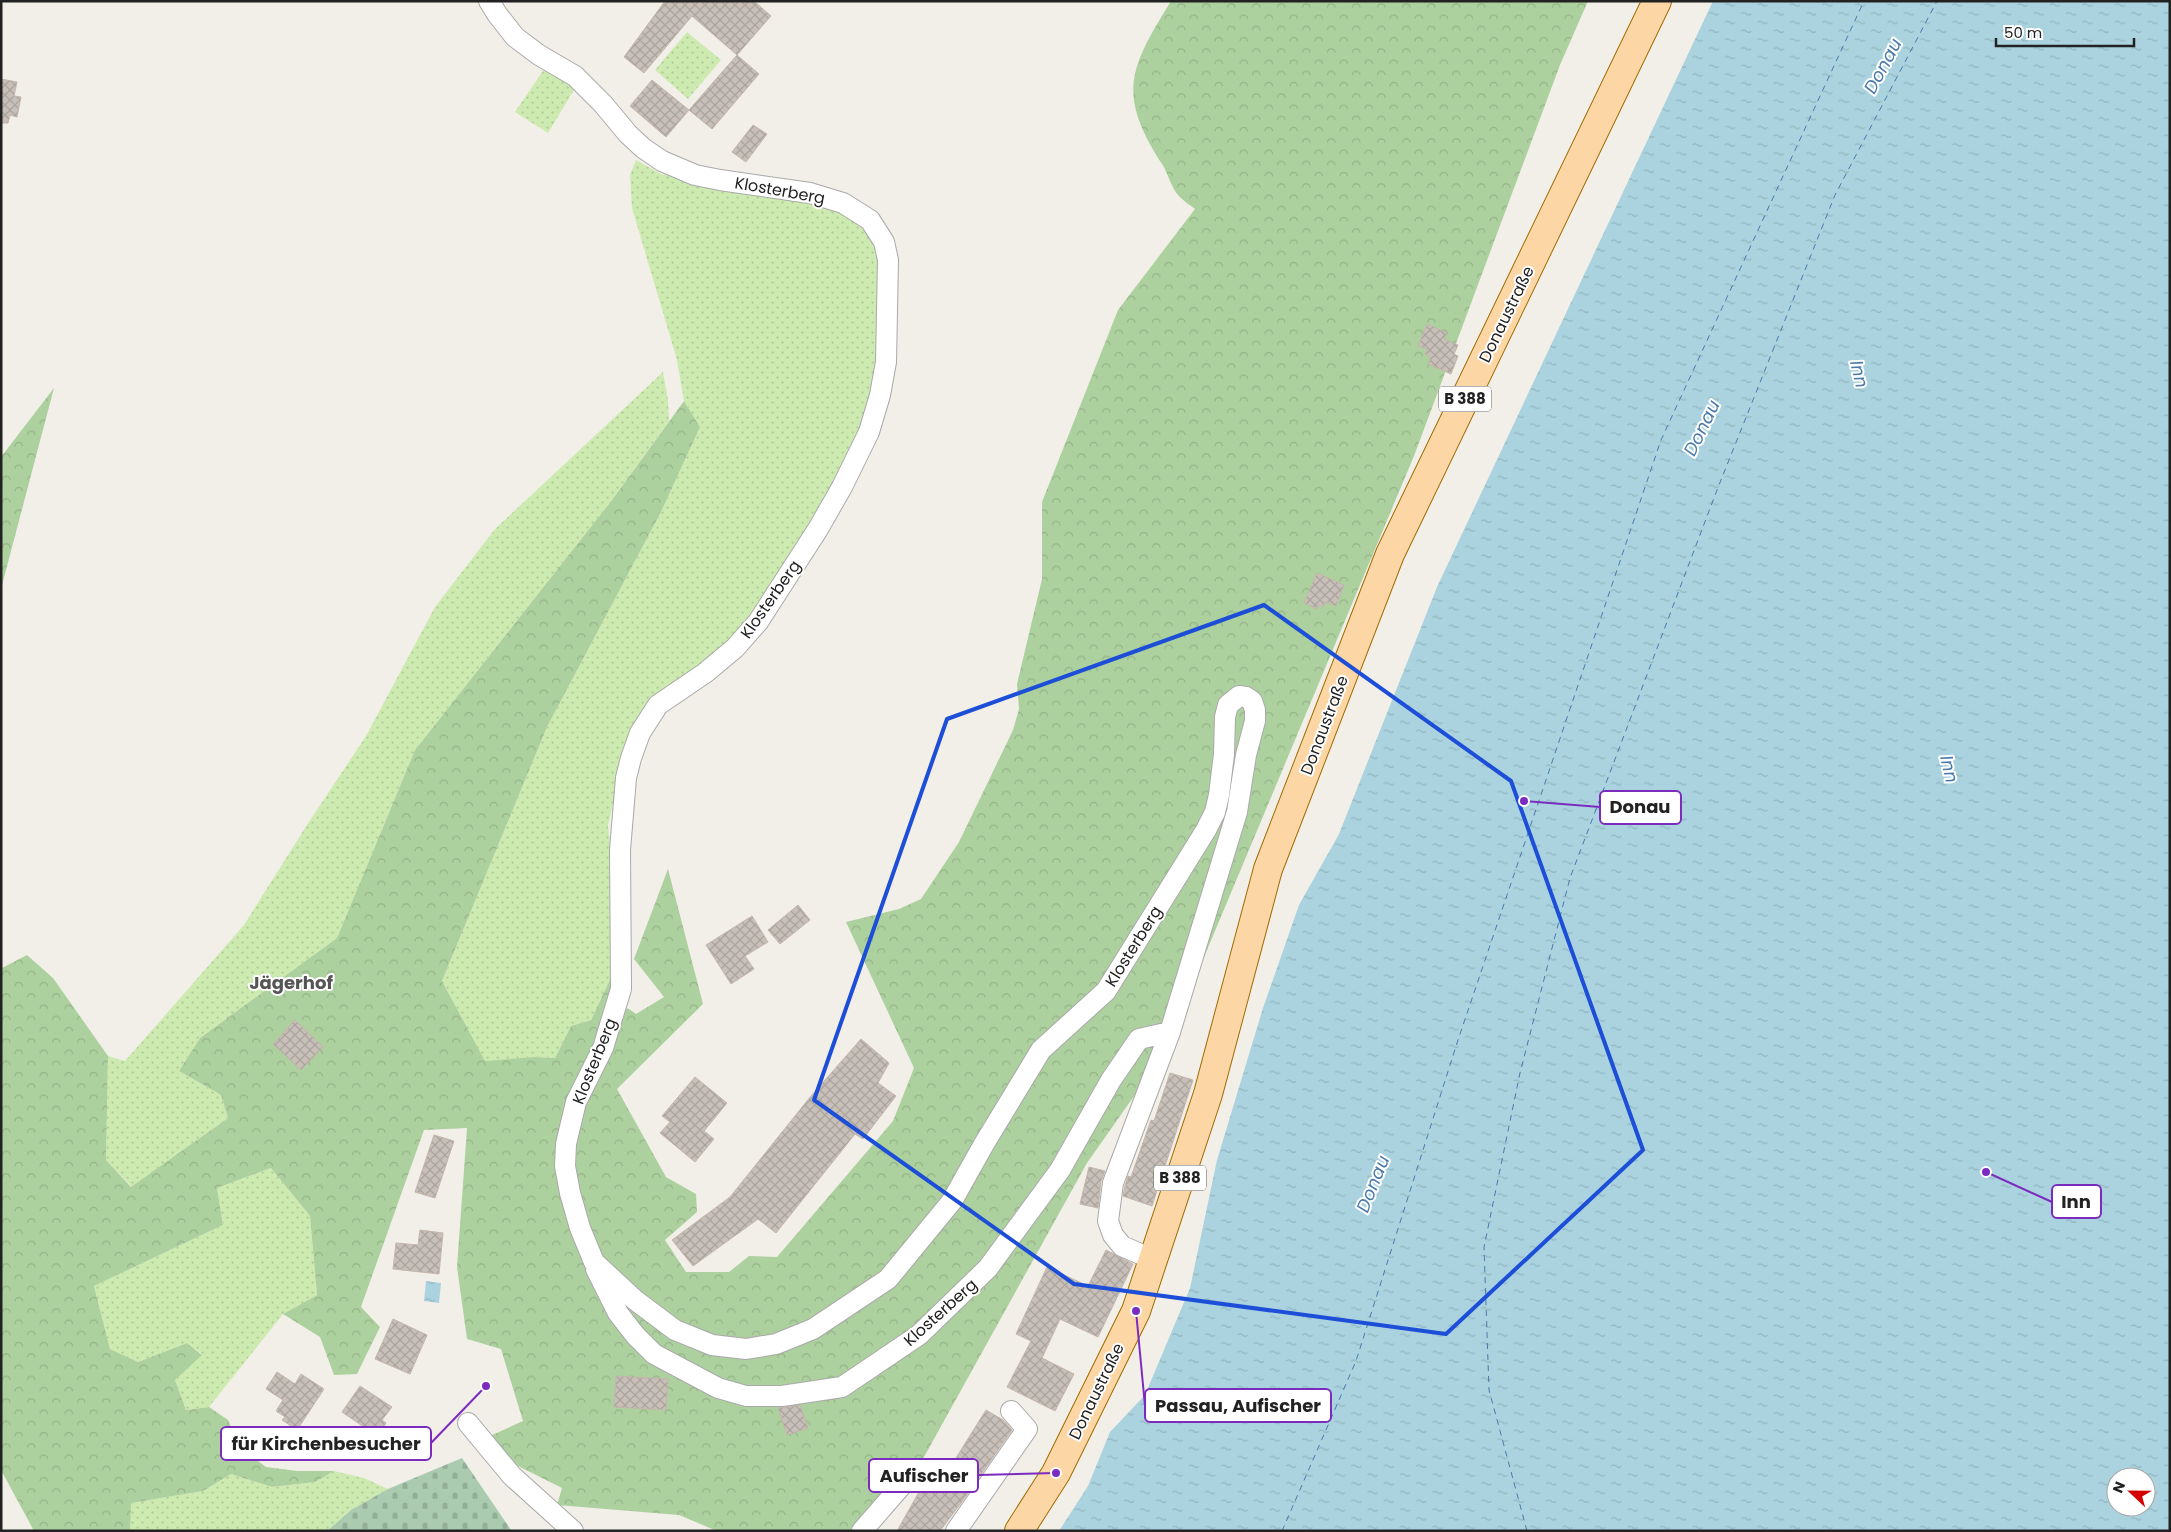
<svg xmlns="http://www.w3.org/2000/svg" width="2171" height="1532" font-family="Poppins,sans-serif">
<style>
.grass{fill:url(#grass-dots)}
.forest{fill:url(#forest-crowns)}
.cemetery{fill:url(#cemetery-stones)}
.water{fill:url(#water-ripples);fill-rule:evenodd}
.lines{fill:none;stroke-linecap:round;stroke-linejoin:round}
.ferry{stroke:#4a7aab;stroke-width:1;stroke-dasharray:6 5;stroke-linecap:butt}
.building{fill:url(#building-cross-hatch);stroke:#c4b6ab}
.street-casing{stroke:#a9a9a9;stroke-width:22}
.primary-casing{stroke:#a06b00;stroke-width:30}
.street{stroke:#fff;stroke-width:20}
.primary{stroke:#fcd6a4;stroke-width:28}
.marked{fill:none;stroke:#1d4ed8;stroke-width:4;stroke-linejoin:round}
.labels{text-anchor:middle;stroke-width:4;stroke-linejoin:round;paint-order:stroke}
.shield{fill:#fff;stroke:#646464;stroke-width:1}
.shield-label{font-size:15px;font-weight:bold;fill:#222}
.street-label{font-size:16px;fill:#222;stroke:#fff}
.water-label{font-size:18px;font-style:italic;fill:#4a7aab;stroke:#fff}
.neighbourhood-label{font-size:18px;font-weight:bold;fill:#555;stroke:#fff}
.leader{fill:none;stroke:#7b2cbf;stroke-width:2}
.callout-dot{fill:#7b2cbf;stroke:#fff;stroke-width:2}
.callout{fill:#fff;stroke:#7b2cbf;stroke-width:2}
.callout-label{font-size:18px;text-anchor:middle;font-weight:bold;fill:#222}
</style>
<defs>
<pattern id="grass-dots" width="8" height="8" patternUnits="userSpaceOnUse" patternTransform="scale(1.25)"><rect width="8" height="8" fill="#cdebb0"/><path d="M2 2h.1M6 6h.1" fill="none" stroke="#b0c997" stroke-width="1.8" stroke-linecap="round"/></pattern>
<pattern id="forest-crowns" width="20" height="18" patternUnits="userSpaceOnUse" patternTransform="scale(1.25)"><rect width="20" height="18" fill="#add19e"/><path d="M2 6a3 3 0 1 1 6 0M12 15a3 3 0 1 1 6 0" fill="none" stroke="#95b388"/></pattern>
<pattern id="cemetery-stones" width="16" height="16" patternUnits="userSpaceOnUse" patternTransform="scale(1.25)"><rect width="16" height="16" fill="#aacbaf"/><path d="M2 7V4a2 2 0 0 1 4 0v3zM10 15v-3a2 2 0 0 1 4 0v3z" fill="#92ae96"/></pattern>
<pattern id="water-ripples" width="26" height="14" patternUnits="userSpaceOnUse" patternTransform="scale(1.25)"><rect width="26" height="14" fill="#aad3df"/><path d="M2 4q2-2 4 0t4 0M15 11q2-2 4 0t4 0" fill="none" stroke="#92b5bf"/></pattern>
<pattern id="building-cross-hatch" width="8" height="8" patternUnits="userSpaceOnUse" patternTransform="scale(1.25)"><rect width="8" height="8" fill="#c7bfb8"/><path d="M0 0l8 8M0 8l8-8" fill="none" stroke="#aba49e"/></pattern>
</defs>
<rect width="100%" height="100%" fill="#f2efe9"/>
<!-- grass -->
<path class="grass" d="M687,32l34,28 -33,39 -33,-29z
M545,68l30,20 -27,45 -33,-21z
M636,160l25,14 47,11 119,19 26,14 18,20 9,22v40l-4,56 -9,65 -19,40 -93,152 -47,49 -27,17 -60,91 -13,55 5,49 1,97 -23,49 -20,6 -16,32 -21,-1 -49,5 -43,-81 105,-254 114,-215 39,-85 -16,-26 -7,-41 -45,-152 -2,-33z
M663,372l5,28 1,21 -57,79 -197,250 -78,188 -137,100 -21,33 42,24 7,23 -96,69 -26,-27 2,-104 17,5 119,-136 61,-97 61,-92 69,-129 60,-78z
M271,1168l39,48 7,79 -34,19 -74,93 -23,3 -11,-30 27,-26 -15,-11 -49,19 -28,-13 -16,-63 129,-61 -6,-37z
M334,1471l30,7 24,11 -37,21 -24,21h-197v-28l73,-12 28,-17 41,13 43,-5z"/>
<!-- forest -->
<path class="forest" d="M1171,1h417l-28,64 -146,391 -251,599 -76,108 -163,294 -65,74h-142l-38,-16 -122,-10 5,-17 -52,-26 -20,-26 33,-15 -22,-72 -34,-10 -10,-72 10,-139 -43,2 -63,177 19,20 -23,47 -23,1 -14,-38 -37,-23 34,-19 -7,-79 -39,-48 -54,20 6,37 -129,61 16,63 28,13 49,-19 15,12 -27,25 11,30 23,-3 19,13 13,28 25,19 31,4h37l-19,11 -43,5 -41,-13 -28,17 -72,12 -1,28h-96l-33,-61 1,-502 25,-13 26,23 55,78 -2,104 25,27 97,-69 -7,-23 -42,-24 21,-33 137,-100 78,-188 197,-250 72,-99 16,26 -39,85 -114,215 -105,254 43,80 49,-4 21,1 16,-32 20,-6 23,-49 -2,33 17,5 7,5 28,-17 -30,-38 34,-90 35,135 -86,85 49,88 30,17 1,18 -32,28 21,32h43l20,-16 28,1 116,-136 21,-53 -68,-146 53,-13 22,-10 38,-57 54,-112 6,-21 -2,-25 25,-105v-77l76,-192 77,-101c-5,-4 -13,-9 -17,-14 -7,-8 -10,-22 -16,-31 -46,-71 -32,-96 9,-163z
M54,388l-53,201v-132z"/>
<!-- cemetery -->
<path class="cemetery" d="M462,1458l49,72 -1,1h-183l24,-21 37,-21z"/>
<!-- water -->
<path class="water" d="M1713,1h457v1530h-1111l29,-45 22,-54 35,-37 45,-107 27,-128 46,-152 36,-103 40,-71 98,-247zM2116,1477h30v30h-30z
M426,1281l15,2 -2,20 -15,-2z"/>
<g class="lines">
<!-- ferry -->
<path class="ferry" d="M1282,1531l74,-170 102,-321 203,-600 203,-439
M1527,1531l-38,-141 -5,-143 36,-174 50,-195 147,-388 118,-295 102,-194"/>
</g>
<!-- building -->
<path class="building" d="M665,1h89l17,15 -34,39 -45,-39 -48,57 -20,-16z
M737,55l22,19 -47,55 -23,-19z
M1,79l16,3 -3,14 7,1 -4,20 -7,-2 -2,8h-7z
M652,80l37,30 -23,27 -36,-31z
M753,125l14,9 -21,28 -14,-10z
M1427,324l20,9 -3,6 14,6 -4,9 4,2 -7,18 -23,-10 3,-7 -6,-3 2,-5 -9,-3z
M1317,573l27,12 -8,21 -10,-4 -3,5 -4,-2 -2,4 -13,-6z
M798,905l12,15 -30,24 -12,-14z
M752,916l16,26 -23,14 9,13 -23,15 -25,-39z
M295,1020l28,27 -22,23 -28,-26z
M861,1039l28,24 -11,20 18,13 -33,43 -8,-5 -79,99 -18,-14 -65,47 -21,-26 58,-43 81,-101z
M1170,1073l23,7 -41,126 -29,-10 2,-10 3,-10 3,1 20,-57 3,1z
M695,1077l32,26 -23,28 10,8 -19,23 -35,-29 10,-11 -8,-6z
M434,1135l20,6 -19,57 -20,-6z
M1089,1167l16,4 -4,10 -3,27 -18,-4z
M420,1230l23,3 -4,41 -46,-5 3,-26 22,2z
M1106,1250l27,14 -35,73 -38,-18 -18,39 32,16 -19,37 -48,-24 24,-46 -15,-7 31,-67 41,19z
M393,1319l34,16 -17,39 -35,-15z
M277,1372l18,12 6,-10 23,15 -27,41 -15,-10 3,-3 -9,-6 7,-11 -17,-11z
M616,1376l52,3 -2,31 -52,-3z
M360,1386l32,21 -10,13 4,3 -9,13 -35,-24z
M800,1405l8,23 -21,7 -9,-27z
M986,1410l17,10 9,10 -51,73 -21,28h-43l27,-48 12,7z"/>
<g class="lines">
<defs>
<path id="street" d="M489,1l8,13 18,23 24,18 36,21 28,28 25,30 15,14 19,13 33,14 25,5 90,13 33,10 27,17 14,22 4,18 -2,102 -6,33 -11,37 -27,55 -24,42 -60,93 -23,26 -30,25 -47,32 -18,28 -9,25 -5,20 -6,72 1,139 -18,59 -27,54 -10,42 -1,22 5,27 10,35 14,34 41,38 40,30 37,15 34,4 30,-5 37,-15 75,-50 64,-78 32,-57 57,-94 65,-59 100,-161 9,-18 4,-17 5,-41 1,-37 3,-12 11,-9 7,1 6,4 3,9v11l-9,34 -9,57 -67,220 -57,151 -5,38 5,14 9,11 32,14
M596,1269l22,44 17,22 19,19 64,34 28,8h36l60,-9 77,-52 69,-67 72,-98 51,-90 28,-41 31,-7
M468,1423l44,53 61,55
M862,1531l53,-61
M956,1531l71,-102 -16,-18"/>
<path id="primary" d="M1019,1531l37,-58 80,-162 72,-217 60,-225 122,-315 267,-553"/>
</defs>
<!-- street casing -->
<use href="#street" class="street-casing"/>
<!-- primary casing -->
<use href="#primary" class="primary-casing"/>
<!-- street -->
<use href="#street" class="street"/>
<!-- primary -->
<use href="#primary" class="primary"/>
</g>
<!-- marked area -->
<path class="marked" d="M1264,605l247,176 132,369 -197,184 -372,-50 -260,-184 133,-381z"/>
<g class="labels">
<!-- shield labels -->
<g class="shield">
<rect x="1439" y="386.5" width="52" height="25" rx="4"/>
<rect x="1154" y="1165.5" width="52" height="25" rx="4"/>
</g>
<g class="shield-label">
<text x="1465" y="404">B 388</text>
<text x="1180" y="1183">B 388</text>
</g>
<!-- street labels -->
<g class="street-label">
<text transform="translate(780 190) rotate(10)" y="6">Klosterberg</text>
<text transform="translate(1506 314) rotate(-64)" y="6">Donaustraße</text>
<text transform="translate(770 599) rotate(-55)" y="6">Klosterberg</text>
<text transform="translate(1324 725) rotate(-69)" y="6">Donaustraße</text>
<text transform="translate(1133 946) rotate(-58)" y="6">Klosterberg</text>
<text transform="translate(594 1061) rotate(-68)" y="6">Klosterberg</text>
<text transform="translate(940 1312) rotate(-42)" y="6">Klosterberg</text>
<text transform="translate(1096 1391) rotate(-64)" y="6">Donaustraße</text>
</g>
<!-- water labels -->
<g class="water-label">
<text transform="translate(1883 66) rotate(-62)" y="6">Donau</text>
<text transform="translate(1859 374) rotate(77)" y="6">Inn</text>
<text transform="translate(1702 428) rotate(-64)" y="6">Donau</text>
<text transform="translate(1949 769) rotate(77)" y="6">Inn</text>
<text transform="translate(1373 1184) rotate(-68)" y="6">Donau</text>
</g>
<!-- neighbourhood labels -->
<g class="neighbourhood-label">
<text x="291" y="989">Jägerhof</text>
</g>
</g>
<!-- callouts -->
<path class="leader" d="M1524 801L1600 807M1986 1172L2052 1202M1136 1311L1145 1406M486 1386L431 1443M1056 1473L978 1475"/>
<g class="callout-dot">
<circle cx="1524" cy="801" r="5"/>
<circle cx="1986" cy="1172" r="5"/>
<circle cx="1136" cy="1311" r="5"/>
<circle cx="486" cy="1386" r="5"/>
<circle cx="1056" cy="1473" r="5"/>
</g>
<g class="callout">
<rect x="1600" y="791" width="81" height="33" rx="5"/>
<rect x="2052" y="1185" width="49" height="33" rx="5"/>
<rect x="1145" y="1389" width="186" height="33" rx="5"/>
<rect x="221" y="1427" width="210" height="33" rx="5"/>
<rect x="869" y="1459" width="109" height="33" rx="5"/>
</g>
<g class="callout-label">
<text x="1640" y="813">Donau</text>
<text x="2076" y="1208">Inn</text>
<text x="1238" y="1412">Passau, Aufischer</text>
<text x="326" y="1450">für Kirchenbesucher</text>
<text x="924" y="1482">Aufischer</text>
</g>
<!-- border -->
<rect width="2171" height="1532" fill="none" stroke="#222222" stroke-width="5"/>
<!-- north arrow -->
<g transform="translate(2131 1492) rotate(292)"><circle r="24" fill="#ffffff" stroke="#a7a7a7"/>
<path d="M0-4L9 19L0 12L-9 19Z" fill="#d40000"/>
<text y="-8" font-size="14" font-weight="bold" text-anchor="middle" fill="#222222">N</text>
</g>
<!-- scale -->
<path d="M1996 38v8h138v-8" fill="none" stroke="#222222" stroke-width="2.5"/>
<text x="2004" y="38" font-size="15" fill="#222222" stroke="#ffffff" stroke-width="4" paint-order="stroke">50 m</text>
</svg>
